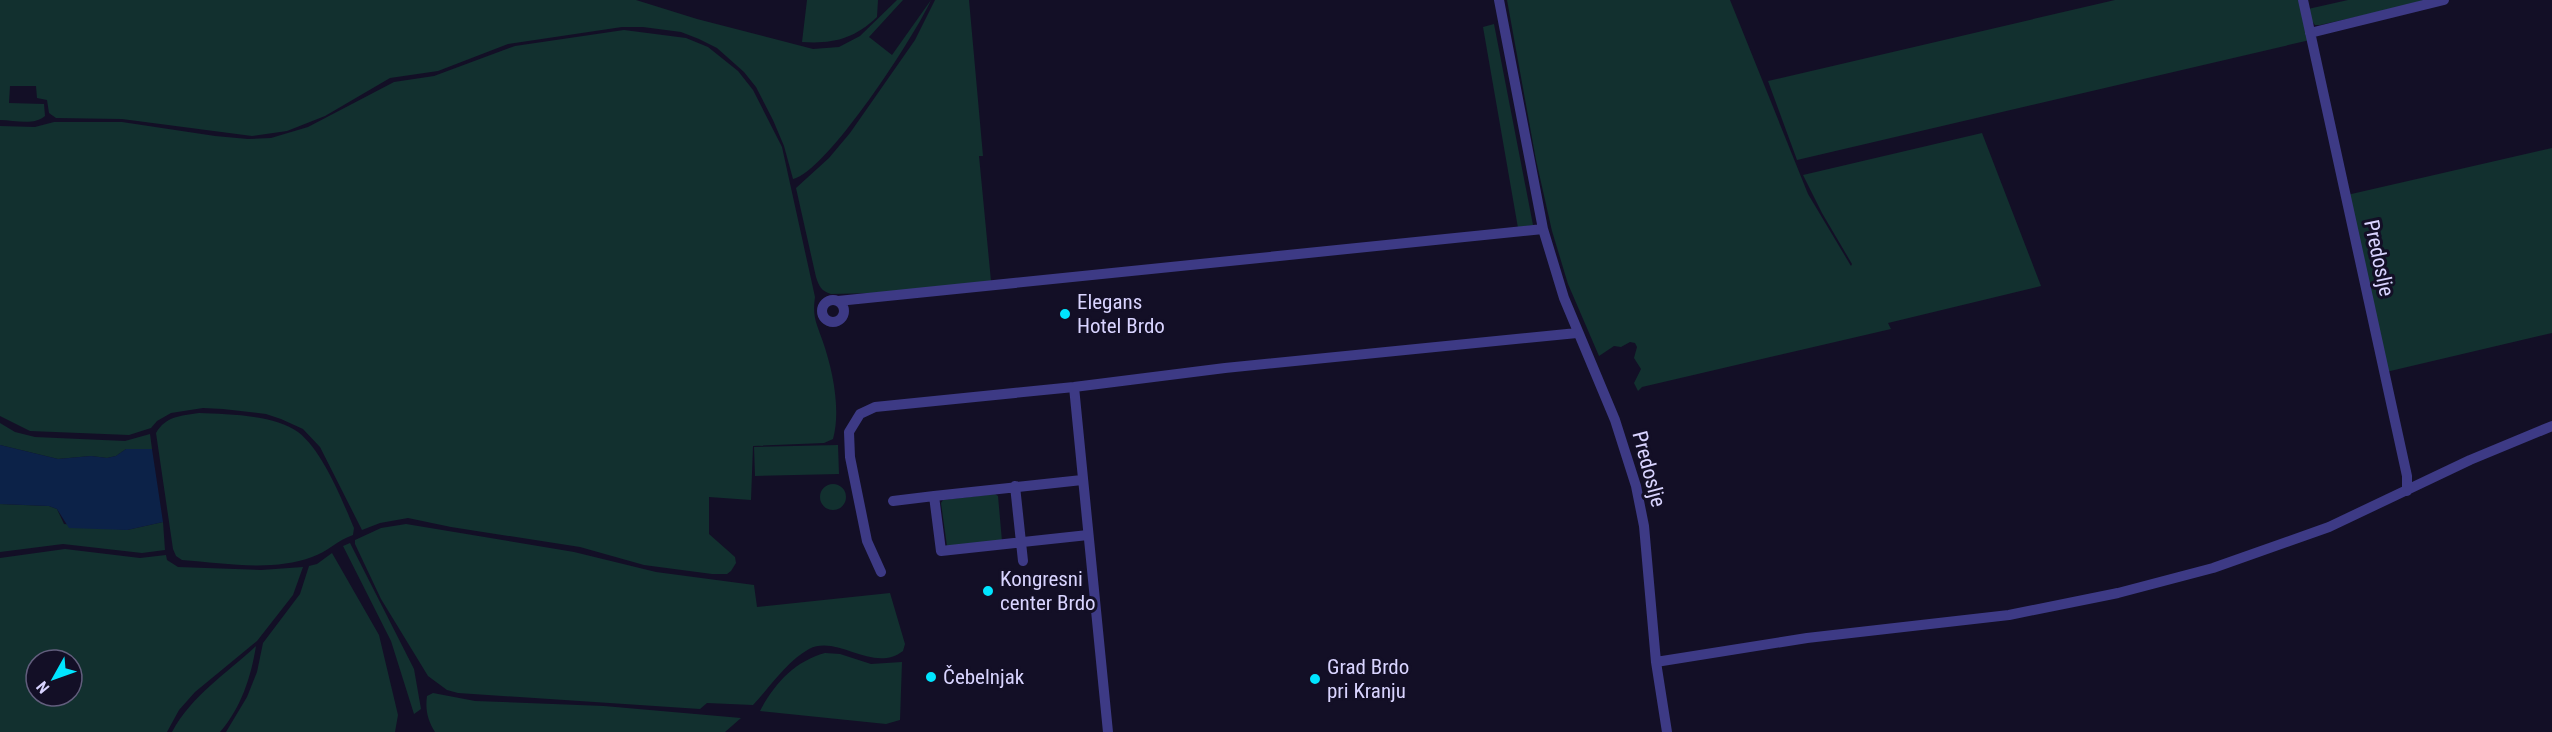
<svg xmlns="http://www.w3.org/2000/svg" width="2552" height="732" font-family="'Roboto Condensed',sans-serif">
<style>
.green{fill:#12302f;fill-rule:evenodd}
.water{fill:#0c2248}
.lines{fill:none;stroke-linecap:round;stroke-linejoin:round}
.minor{stroke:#3d3a85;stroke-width:10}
.poi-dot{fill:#00e5ff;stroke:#130f26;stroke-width:2}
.labels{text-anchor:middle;stroke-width:6;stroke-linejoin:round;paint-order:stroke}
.street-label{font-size:21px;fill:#d9d4ff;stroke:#130f26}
.poi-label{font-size:21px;fill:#d9d4ff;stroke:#130f26;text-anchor:start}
</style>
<rect width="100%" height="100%" fill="#130f26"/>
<!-- green -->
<path class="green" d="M0,0h636l61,19 116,30 26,-2 21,-11 37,-36h6l-34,37 23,18 39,-55c-15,34 -104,172 -138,179l-9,-33 -11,-26 -17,-33 -12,-15 -27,-24 -18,-9 -18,-7 -38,-5h-21l-114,17 -70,27 -48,7 -65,38 -38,15 -35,5 -130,-17 -66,-1 -7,-5 -2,-13 -10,-2 -1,-12h-26l-1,17 35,1 1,12c-11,10 -31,4 -45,4z
M807,0h71l-1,17c-23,22 -44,27 -75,25z
M935,0h34l14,156h-4l12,125 -113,12 -47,1c-10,-3 -12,-8 -15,-17l-20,-89 33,-30 21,-25 65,-93z
M1507,0h223l78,194 43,72 1,-2 -30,-51 -19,-38 179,-42 59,153 -153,37 3,6 -249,58 -4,4 -4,-8 7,-14 -7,-11 3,-11 -2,-4 -5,-1 -9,5 -7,-1 -15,10 -31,-72 -16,-53 -16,-71z
M2115,0h186l9,40 -513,120 -29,-79z
M2348,0h84l-112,25h-5l-4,-5 -3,-11z
M1494,24l39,201 -15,3 -35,-201z
M624,30l62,8 22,9 30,24 15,19 29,57 33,150c-3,21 2,27 8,45 10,29 18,68 10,97l-9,4 -71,3 -2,54 -42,-3v37l26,23 1,6 -5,8 -4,3h-15l-68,-9 -64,-18 -129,-20 -43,-9 -28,5 -18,7 -42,-83 -17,-18 -22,-10 -15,-5 -43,-5 -20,-1 -32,5 -14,8 -6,7 -22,7 -99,-4 -30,-15v-290l35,1 19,-5h68l93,14 33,3 23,-1 37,-11 86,-45 40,-6 81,-30z
M2552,148v185l-166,39 -39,-177z
M199,413c28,1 76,2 99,19 25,19 44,68 56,96l-1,7c-15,5 -26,17 -41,22 -40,15 -88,6 -130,3l-6,-4 -3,-7 -17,-116c10,-17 24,-17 43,-20z
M0,423l15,9 20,5 90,4 25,-7 2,15h-26l-10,7 -9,2 -16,-2 -33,3 -58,-14z
M838,445l1,29 -84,2 -1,-29z
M820 497a13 13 0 1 1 26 0a13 13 0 1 1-26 0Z
M995,494l3,2 4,45 -55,5 -6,-43 2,-3z
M0,504l49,2 8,3 7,15 63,6 36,-8 2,28 -23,3 -79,-9 -63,8z
M406,524l168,28 82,20 98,13 3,22 133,-14 15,51 -2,7c-30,23 -65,-17 -94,-2 -22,12 -39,38 -56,56l-46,-2 -7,6 -242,-16 -11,-3 -19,-14 -47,-77 -26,-55v-4l26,-12z
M350,543l64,126 7,40 -7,5 -23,-73 -48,-95z
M65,549l75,9 26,-3 1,5 11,7 83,3 42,-3 -10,28 -36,46 -62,51 -16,18 -12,22h-167v-174zM36,660h36v36h-36z
M332,553l47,82 19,80 -3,17h-169l21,-35 10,-25 6,-29 37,-49 9,-28 8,-2z
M256,646c-5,31 -15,62 -36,86h-48c20,-37 54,-58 84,-86z
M825,653l15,1 31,10 31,-2 -2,58 -14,4 -126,-13c14,-27 35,-50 65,-58z
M433,693l42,8 129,5 137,12 -16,14h-290c-7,-11 -10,-22 -8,-36z"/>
<!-- water -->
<path class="water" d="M0,445l58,14 33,-3 16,2 9,-2 10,-7h26l11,73 -36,8 -58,-2 -12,-19 -8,-3 -49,-2z"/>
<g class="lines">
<!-- minor -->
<path class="minor" d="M1499,0l44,229 21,69 51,122 21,66 8,40 12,136 11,70
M2303,0l104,476v15
M2310,33l134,-33
M822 311a11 11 0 1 1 22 0a11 11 0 1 1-22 0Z
M838,301l705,-72
M1074,387l34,345
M1082,480l-148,16 7,55 147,-16
M1015,486l8,75
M893,501l41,-5
M881,572l-14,-31 -17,-84 -1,-25 11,-18 15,-7 199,-20 151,-19 352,-35
M1656,662l151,-24 202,-23 109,-22 95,-25 116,-41 141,-67 82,-34"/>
</g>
<!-- markers -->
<g class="poi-dot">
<circle cx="1065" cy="314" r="6"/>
<circle cx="988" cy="591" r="6"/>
<circle cx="931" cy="677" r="6"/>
<circle cx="1315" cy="679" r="6"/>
</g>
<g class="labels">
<!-- street labels -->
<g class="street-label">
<text transform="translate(2379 258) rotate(78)" y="7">Predoslje</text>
<text transform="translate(1649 469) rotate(75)" y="7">Predoslje</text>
</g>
<!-- poi labels -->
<g class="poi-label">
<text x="1077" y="309">Elegans<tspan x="1077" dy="24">Hotel Brdo</tspan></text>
<text x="1000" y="586">Kongresni<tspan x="1000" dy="24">center Brdo</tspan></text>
<text x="1327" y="674">Grad Brdo<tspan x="1327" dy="24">pri Kranju</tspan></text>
<text x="943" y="684">Čebelnjak</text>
</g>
</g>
<!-- north arrow -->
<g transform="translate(54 678) rotate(230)"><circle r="28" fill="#130f26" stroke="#625e7d" stroke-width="1.5"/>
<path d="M0-4.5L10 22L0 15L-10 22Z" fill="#00e5ff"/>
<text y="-9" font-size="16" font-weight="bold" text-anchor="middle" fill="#d9d4ff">N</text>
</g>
</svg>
